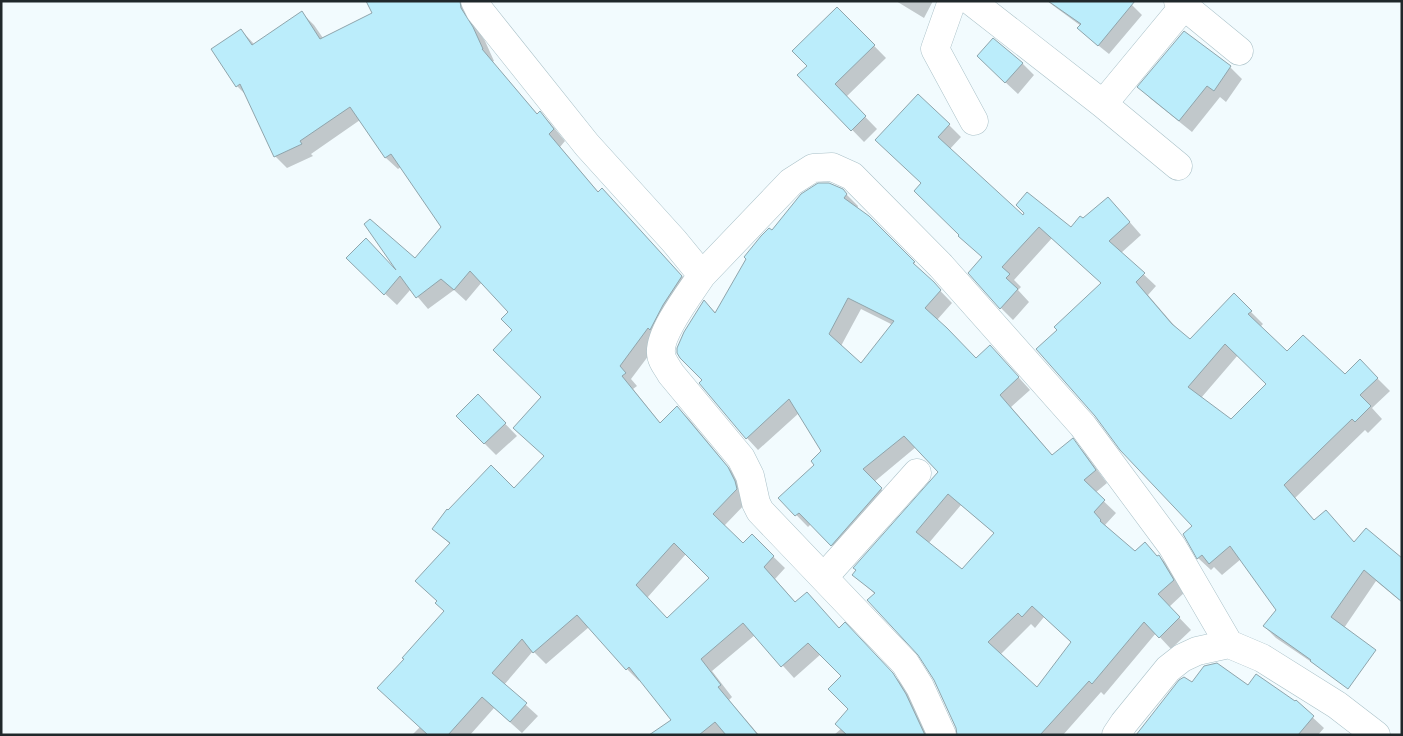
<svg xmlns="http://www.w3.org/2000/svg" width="1403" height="736" font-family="'Zilla Slab',serif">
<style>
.shadow{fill:#0003;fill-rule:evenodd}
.building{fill:#bbedfb;stroke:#8fa5ac;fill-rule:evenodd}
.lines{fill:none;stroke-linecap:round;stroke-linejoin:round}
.minor-casing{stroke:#aac1c8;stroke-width:29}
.minor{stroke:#fff;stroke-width:28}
</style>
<rect width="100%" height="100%" fill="#f2fbfe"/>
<!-- shadow -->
<path class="shadow" d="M367,1h100l5,20 13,20 9,20 -2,1 46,53 2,-3 11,12 14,17 -5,6 39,46 15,9 80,87 -33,50 -30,40 6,7 -4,3 28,35 16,-17 12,12 50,61 9,21 -24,25 19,19 9,-9 33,32 -10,11 21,24 44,26 17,7 47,50 26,49h-96l35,-31 -48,-50 -27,24 -39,-43 -43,36 20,26 -3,3 30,35h-107l20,-15 -31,-41 -2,2 -12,-12 -38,-42 -43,37 -13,-13 -29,34 34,31 -16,17 -28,-25 -24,27h-58l8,-8 26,-115 4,-68 -16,-15 80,-39 31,-34 -2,-59 -29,-67 -5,-18 -27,-30 -16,19 -12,-11 -26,19 -17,-20 -14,16 -50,-47 51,15 17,-14 27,-32 -41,-60 -3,2 -12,-11 -26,-38 -49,34 2,2 -26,12 -12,-12 -27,-59 -11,-11 -24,-37 28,-19 13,14 48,-31 12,12 9,13 51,-25zM686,554l25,24 -44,41 -20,-21z
M896,1h37l-9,17z
M1047,1h81l14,14 -33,39 -20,-16 -8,-12z
M837,8l49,50 -40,39 31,32 -13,13 -65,-67 9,-9z
M1184,33l46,34 12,12 -16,23 -6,-5 -28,35 -41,-33 -12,-12z
M1022,63l12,12 -16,19 -28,-26z
M949,125l12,12 -12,13 74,67 48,12 12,-9 37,-9 21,24 -20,18 35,33 -8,9 31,36 11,10 44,-46 29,29 -3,3 27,26 58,22 15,-14 30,30 -18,17 10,11 -14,14 -3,-3 -70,68 20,23 11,-10 76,86 -3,3 -23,-19 -32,47 -9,50 -59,-40 -12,-12 14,-16 -37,-51 -19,16 -8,-8 -3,3 -13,-12 -14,-24 10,-7 -135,-197 43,-47 -50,-45 -38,42 7,7 -3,3 11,12 -16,18 -12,-12 -18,-50 -23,-22 -37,-53 -34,-31zM1238,355l30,29 -37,37 -30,-23z
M842,190l16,16 -1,3 12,8 83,86 -15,17 39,39h26l28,31 -19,17 42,49 19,-16 12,12 23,31 -12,10 21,20 -11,12 30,28 24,3 12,12 14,24 -16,15 22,23 -20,19 -15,-16 -52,62 -3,-3 -38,43h-88l-40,-55 -16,-26 -44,-60 -21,-19 85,-103 -23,-25 -42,35 19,19 -49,56 -33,-33 -3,3 -28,-29 35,-33 7,-14 -23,-38 -41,37 -11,-12 -44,-58 1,-78 12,11 56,-81zM861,309l32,16 -32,40 -20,-19zM961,505l34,29 -33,37 -34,-27zM1044,617l28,26 -35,46 -37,-34 31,-31 4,4z
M478,396l39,40 -21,19 -39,-39z
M1192,684l56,3 48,15 28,26 -6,7h-181z"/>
<!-- building -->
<path class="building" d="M366,1h94l1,7 12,19 10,22h-1l55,65 3,-3 14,18 -5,5 49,58 4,-4 80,88 -19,29 -13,25 -2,-2 -28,38 6,7 -4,3 38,47 17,-17 51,61 7,14 2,8 -24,25 30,29 9,-9 22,22 -10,11 31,35 12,-10 32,36 6,-6 48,51 13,21 19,41h-78l-12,-11 13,-15 -20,-20 13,-13 -33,-33 -27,24 -38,-44 -42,36 20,26 -3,2 40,48h-32l-11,-13 -16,13h-50l22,-15 -42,-53 -3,3 -49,-55 -44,38 -11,-14 -30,34 35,30 -17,19 -28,-25 -34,38h-20l-51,-47 27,-29 -2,-1 42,-47 -9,-8 2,-2 -22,-20 35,-38 -18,-14 15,-20 1,1 43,-45 23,23 30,-32 -31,-28 28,-31 -48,-47 19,-20 -11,-11 7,-7 -38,-41 -16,19 -13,-11 -25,19 -16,-22 -16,19 -38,-37 20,-20 30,32 -32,-46 6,-5 45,39 26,-31 -50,-73 -6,4 -35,-51 -50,34 2,3 -28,13 -34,-73 -4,3 -25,-38 30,-20 11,16 50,-34 18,28 52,-26zM674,543l35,35 -42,40 -31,-33z
M1048,1h87l-37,45 -21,-18 4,-4z
M837,7l38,38 -40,39 31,32 -15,15 -54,-56 10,-9 -15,-15z
M1184,31l47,35 -17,25 -7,-5 -28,35 -42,-34z
M993,38l30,25 -18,20 -28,-27z
M918,94l32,30 -12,13 85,78 1,-2 -8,-8 11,-13 44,35 9,-11 3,2 25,-21 22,25 -21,19 36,32 -9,9 36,42 18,15 44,-46 18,18 -4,3 39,37 16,-16 42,39 15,-15 18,19 -18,17 11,11 -16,16 -3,-3 -68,66 30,35 12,-10 28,32 12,-14 36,30v44l-38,-32 -33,47 45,33 -28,39 -38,-28 1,-1 -48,-34 13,-16 -46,-64 -21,18 -7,-9 -5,4 -14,-25 9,-8 -72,-76 -25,-34 -59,-67 21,-19 -3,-3 47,-44 -62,-56 -37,40 8,7 -4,4 12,11 -18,20 -32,-36 14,-16 -24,-21 1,-1 -45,-44 7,-8 -46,-43zM1225,344l41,40 -35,35 -43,-32z
M818,183h11l14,6 4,5 -3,4 25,18 46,46 -2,1 21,19 7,8 -16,18 22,20 29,30 14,-13 29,32 -19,18 52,60 21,-17 23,32 -12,10 21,20 -11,12 7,8 -1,1 35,30 10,-9 12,14 2,-1 15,25 -16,14 22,23 -21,21 -15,-16 -52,62 -3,-3 -49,54h-83l-1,-7 -22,-48 -16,-25 -51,-55 8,-7 -23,-18 4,-5 -3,-2 85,-96 -34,-36 -41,33 19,19 -51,58 -32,-33 -4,3 -17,-18 36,-33 -3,-4 10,-10 -32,-52 -43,40 -47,-56 3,-3 -22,-22 -3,-5v-5l7,-16 20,-32 11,13 31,-54 -2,-2 17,-21 8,-8 3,2 29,-36zM848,298l46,23 -33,42 -32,-29zM948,494l46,39 -32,36 -46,-37zM1032,606l39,36 -34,45 -49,-45 30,-29 4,4z
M478,394l28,29 -22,21 -28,-28z
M1217,663l31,22 8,-11 39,27 1,-1 18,16 -16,19h-162l43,-55 5,-3 8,5 12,-16z"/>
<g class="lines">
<defs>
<path id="minor" d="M475,1l5,10 107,134 87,96 28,34 89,-93 22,-14 19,-1 20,9 89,90 142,160 89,120 57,98
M952,1l-17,48 39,72
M971,1l132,103 75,62
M1178,1l61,50
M1103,104l81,-98
M702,275c-12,18 -43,58 -41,78 0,7 6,14 10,21l70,84 9,18 6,27 4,8 145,152 15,24 22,48
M824,577l93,-104
M1116,735l8,-12 44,-54 14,-11 15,-7 32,-7 33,14 75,47 39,30"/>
</defs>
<!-- minor casing -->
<use href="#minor" class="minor-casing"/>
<!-- minor -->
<use href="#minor" class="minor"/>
</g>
<!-- border -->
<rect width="1403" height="736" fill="none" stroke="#20282b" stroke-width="5"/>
</svg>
